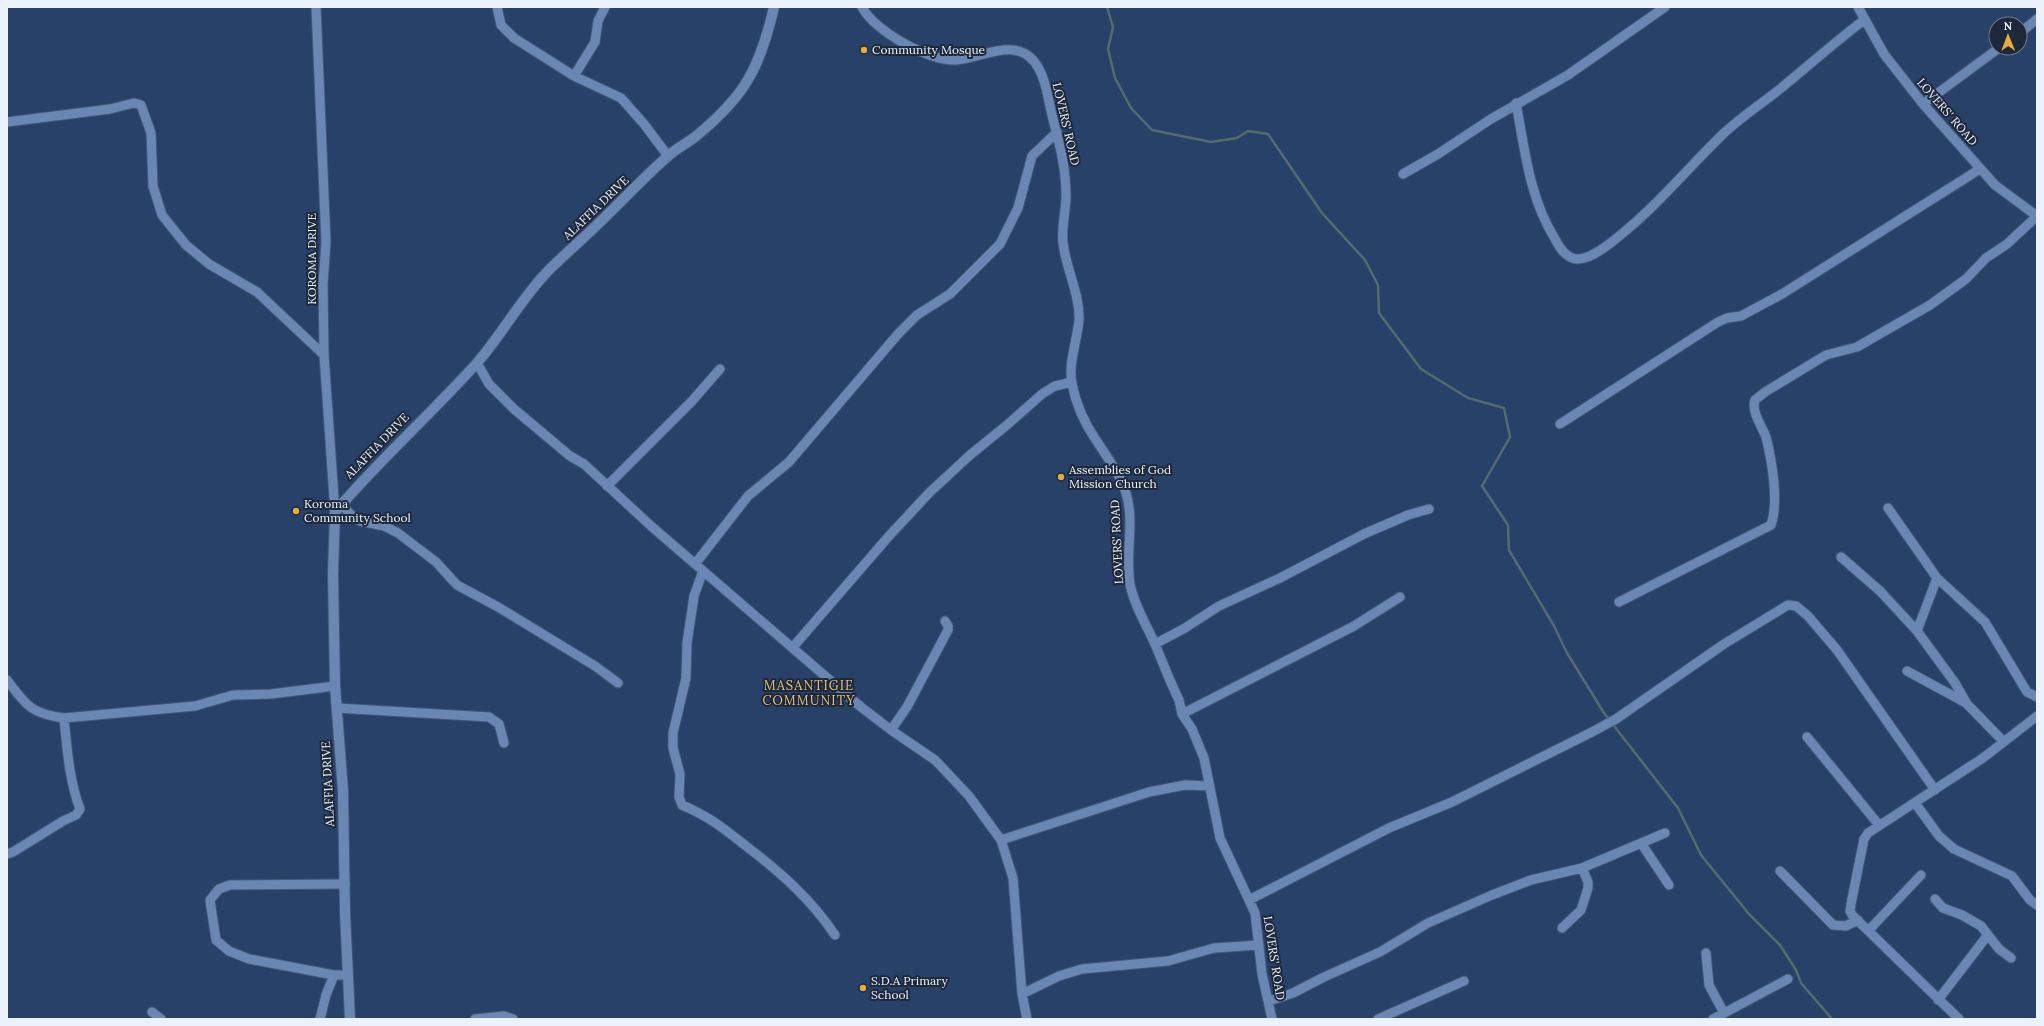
<svg xmlns="http://www.w3.org/2000/svg" width="2044" height="1026" font-family="Lora,serif">
<style>
.lines{fill:none;stroke-linecap:round;stroke-linejoin:round}
.stream{stroke:#566b6f;stroke-width:2.5}
.minor-casing{stroke:#445876;stroke-width:11}
.tertiary-casing{stroke:#445876;stroke-width:12}
.minor{stroke:#6a87b4;stroke-width:9}
.tertiary{stroke:#6a87b4;stroke-width:10}
.poi-dot{fill:#e8ab37;stroke:#1d283b;stroke-width:1.5}
.labels{text-anchor:middle;stroke-width:4;stroke-linejoin:round;paint-order:stroke}
.poi-label{font-size:12px;fill:#ebf2fc;stroke:#1d283b;text-anchor:start}
.street-label{font-size:12px;fill:#ebf2fc;stroke:#1d283b}
.neighbourhood-label{font-size:13px;letter-spacing:1px;fill:#eac17b;stroke:#1d283b}
</style>
<rect width="100%" height="100%" fill="#284169"/>
<g class="lines">
<!-- stream -->
<path class="stream" d="M1107,7l6,20 -5,22 7,29 16,30 21,22 59,12 26,-4 11,-7 20,3 54,79 43,47 13,25 1,28 42,56 47,29 36,10 6,29 -28,49 26,39 1,25 45,76 13,27 37,60 74,95 23,47 48,59 31,31 16,25 5,13 31,36"/>
<defs>
<path id="minor" d="M316,7l10,235 -3,42 1,71 11,157
M497,7l4,18 13,13 60,38 47,22 23,26 24,32
M862,7c12,24 68,55 95,53 28,-3 64,-26 82,9 8,14 9,31 13,46 7,28 14,51 14,81 0,16 -5,32 -3,47 3,26 17,51 16,77 -2,21 -11,44 -7,64 4,20 13,40 24,56 11,17 24,34 30,53 9,29 -1,61 4,91 4,21 16,40 25,60 8,19 15,38 24,56l3,14 10,15 12,29 16,80 35,75 7,61 10,45
M2020,33l17,-14
M574,76l21,-34 3,-21 7,-14
M1516,103c9,47 13,94 39,136 3,6 9,15 15,18 14,8 37,-11 48,-20 38,-30 70,-69 105,-103 18,-17 38,-30 57,-45 28,-23 55,-47 84,-69
M1923,104l76,-56
M7,122l103,-13 24,-6 7,2 10,28 2,53 9,29 24,30 23,19 48,28 67,63
M1403,174l35,-20 53,-35 77,-44 97,-68
M477,363l12,21 25,25 56,47 14,8 67,62 210,181 30,23 44,30 34,36 32,44 12,38 9,116 5,25
M1560,424l158,-102 9,-4 14,-2 41,-22 198,-125
M607,486l85,-85 28,-32
M341,504l11,12 8,5 24,5 14,7 38,29 21,23 41,22 97,59 23,17
M1888,508l49,70 48,44 42,70 10,5
M1841,557l39,34 37,40 38,52 12,21 36,37
M695,564l53,-68 41,-34 109,-128 19,-19 33,-21 50,-50 18,-36 14,-52 25,-24
M703,571l-9,25 -7,47 -1,35 -13,55v15l7,26 -1,23 3,8c28,12 41,23 64,41 34,26 65,53 89,89
M1619,602l152,-77c8,-23 1,-64 -5,-88 -4,-11 -15,-25 -11,-37l10,-8 61,-37 31,-8 73,-42 36,-26 20,-21 21,-14 30,-28 -42,-31 -72,-81 -39,-50 -26,-47
M1917,631l20,-53
M1155,644l30,-16 34,-22 61,-28 84,-44 44,-19 21,-6
M793,647l96,-111 40,-43 41,-38 37,-30 35,-31 13,-8 17,-4
M1907,671l59,32
M7,680c19,25 24,34 57,38l131,-12 38,-11 38,-1 64,-8
M337,708l152,9 10,7 5,19
M1182,714l172,-88 46,-29
M891,730l16,-23 41,-77v-4l-3,-5
M1807,737l72,88
M1915,803l24,33 15,13 58,27 18,24 7,5
M1001,840l148,-48 36,-7 25,1
M1641,843l28,42
M7,854l6,-2 50,-31 13,-6 4,-6c-11,-29 -13,-61 -16,-91
M1780,871l53,54 13,1 12,-6
M1935,899l8,9 19,7 19,11 18,23 12,9
M1249,900l140,-72 63,-26 140,-70 24,-13 108,-75 64,-39 8,1 12,10 29,34 98,140
M1562,928l19,-18 7,-22v-6l-6,-14
M1869,930l52,-55
M1706,953l3,32 15,28
M334,975l-85,-16 -20,-8 -13,-11 -6,-40 9,-11 11,-4 115,-1
M1022,994l37,-18 23,-7 86,-8 46,-13 45,-3
M1938,1000l49,-64
M1269,1001l24,-8 31,-16 56,-25 48,-29 64,-28 39,-15 51,-12 83,-35
M152,1012l9,7
M320,1019l6,-24 8,-20h14
M475,1019l29,-3 9,3
M1378,1019l86,-38
M1713,1019l75,-40
M1959,1019l-107,-104 -2,-4 1,-7 13,-65 4,-6 115,-75 54,-42"/>
<path id="tertiary" d="M350,1019l-5,-106 -2,-122 -8,-105 -2,-112 2,-62c44,-52 95,-97 141,-148 26,-29 45,-66 73,-94 17,-17 35,-32 52,-49 22,-21 43,-44 66,-64 8,-8 19,-13 28,-20 49,-40 65,-68 79,-130"/>
</defs>
<!-- minor casing -->
<use href="#minor" class="minor-casing"/>
<!-- tertiary casing -->
<use href="#tertiary" class="tertiary-casing"/>
<!-- minor -->
<use href="#minor" class="minor"/>
<!-- tertiary -->
<use href="#tertiary" class="tertiary"/>
</g>
<!-- markers -->
<g class="poi-dot">
<circle cx="864" cy="50" r="4"/>
<circle cx="1061" cy="477" r="4"/>
<circle cx="296" cy="511" r="4"/>
<circle cx="863" cy="988" r="4"/>
</g>
<g class="labels">
<!-- poi labels -->
<g class="poi-label">
<text x="872" y="54">Community Mosque</text>
<text x="1069" y="474">Assemblies of God<tspan x="1069" dy="14">Mission Church</tspan></text>
<text x="304" y="508">Koroma<tspan x="304" dy="14">Community School</tspan></text>
<text x="871" y="985">S.D.A Primary<tspan x="871" dy="14">School</tspan></text>
</g>
<!-- street labels -->
<g class="street-label">
<text transform="translate(1947 112) rotate(49)" y="4">LOVERS' ROAD</text>
<text transform="translate(1066 124) rotate(77)" y="4">LOVERS' ROAD</text>
<text transform="translate(596 208) rotate(-44)" y="4">ALAFFIA DRIVE</text>
<text transform="translate(312 259) rotate(-90)" y="4">KOROMA DRIVE</text>
<text transform="translate(377 446) rotate(-46)" y="4">ALAFFIA DRIVE</text>
<text transform="translate(1117 542) rotate(-93)" y="4">LOVERS' ROAD</text>
<text transform="translate(328 784) rotate(-93)" y="4">ALAFFIA DRIVE</text>
<text transform="translate(1274 958) rotate(81)" y="4">LOVERS' ROAD</text>
</g>
<!-- neighbourhood labels -->
<g class="neighbourhood-label">
<text x="809" y="690">MASANTIGIE<tspan x="809" dy="15">COMMUNITY</tspan></text>
</g>
</g>
<!-- border -->
<rect width="2044" height="1026" fill="none" stroke="#ebf2fc" stroke-width="16"/>
<!-- north arrow -->
<g transform="translate(2008 36) rotate(359)"><circle r="19" fill="#1d283b" stroke="#6f7988"/>
<path d="M0-3L7 15L0 10L-7 15Z" fill="#e8ab37"/>
<text y="-6" font-size="11" font-weight="bold" text-anchor="middle" fill="#ebf2fc">N</text>
</g>
</svg>
